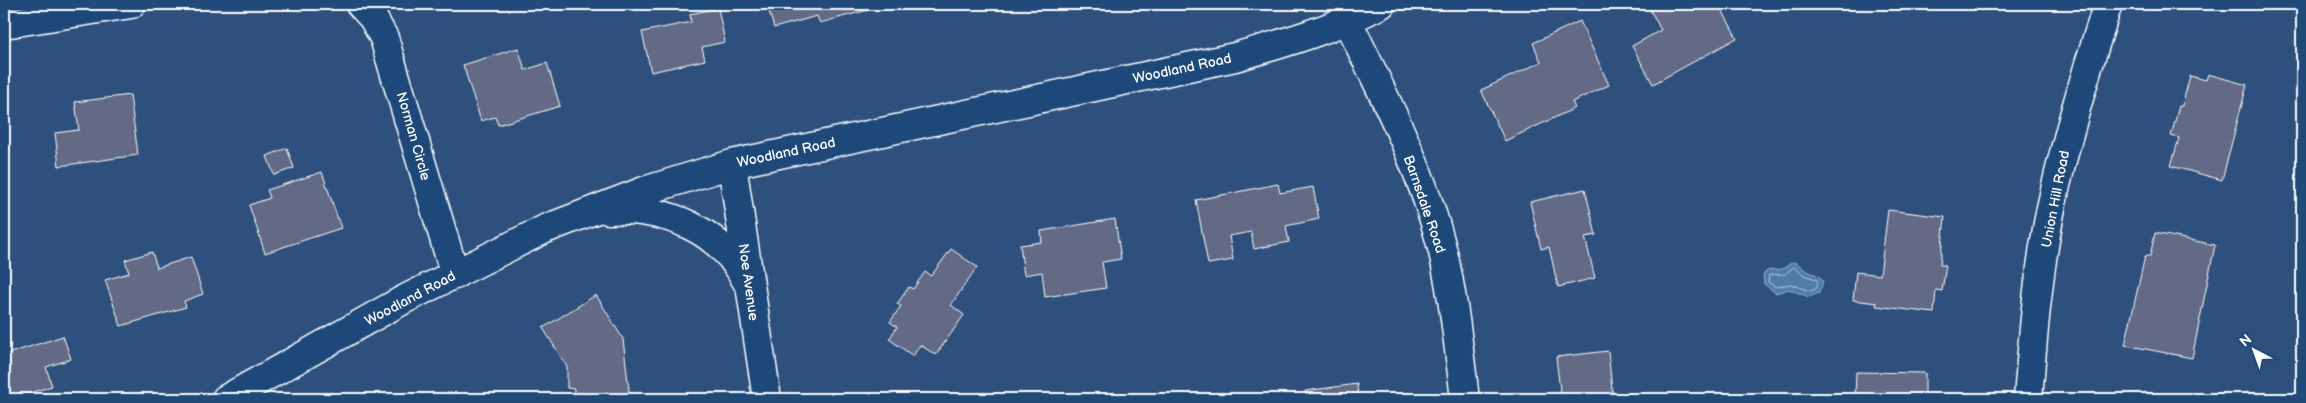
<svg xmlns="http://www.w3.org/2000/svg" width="2306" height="403" font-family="'Balsamiq Sans',sans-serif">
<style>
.water{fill:#507ba6;stroke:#96b0ca}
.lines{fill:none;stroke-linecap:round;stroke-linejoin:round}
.shore{stroke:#b9cadb;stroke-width:1}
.building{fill:#636b86;stroke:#fff}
.minor-casing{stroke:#fff;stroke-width:31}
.minor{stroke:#1f4a7a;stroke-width:28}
.labels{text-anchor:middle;stroke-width:4;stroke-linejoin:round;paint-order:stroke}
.street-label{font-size:14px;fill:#fff;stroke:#1f4a7a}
</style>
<rect width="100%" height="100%" fill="#2d517c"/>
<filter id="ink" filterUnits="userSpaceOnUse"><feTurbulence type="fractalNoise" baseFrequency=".02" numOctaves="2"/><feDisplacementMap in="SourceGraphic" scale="10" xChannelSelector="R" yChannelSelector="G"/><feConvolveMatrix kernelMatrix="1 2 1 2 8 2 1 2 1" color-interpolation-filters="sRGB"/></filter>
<g filter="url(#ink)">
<!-- water -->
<path class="water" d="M1792,262c8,1 9,6 15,9 8,4 11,2 16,11l-4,11 -10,4 -20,-8 -13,4 -12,-9 -1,-9c6,-8 10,-4 19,-6 3,-1 7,-5 10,-7z"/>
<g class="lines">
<!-- shore -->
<path class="shore" d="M1794,267l10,8 12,4 2,4 -2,6 -6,2 -20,-7 -14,3 -8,-5 1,-7 16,-1z"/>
</g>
<!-- building -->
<path class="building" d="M767,4h100l1,6 -48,13 -3,-7 -43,12z
M1647,4h72l18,34 -84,46 -21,-38 29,-16z
M718,8l7,34 -23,5 3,13 -54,12 -9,-40 49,-10 -1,-8z
M1580,21l29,64 -37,17 3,6 -70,33 -24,-51 60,-28 -8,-19z
M518,48l7,22 22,-7 13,43 -62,19 -3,-8 -14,4 -18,-56z
M2208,74l39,11 -25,95 -51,-14 8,-28 -8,-2 8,-30h3l8,-30 16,4z
M130,95l8,60 -79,11 -4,-33 24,-3 -4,-28z
M287,148l7,20 -20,7 -7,-19z
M322,172l19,56 -76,25 -16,-48 21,-7 -3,-8z
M1278,184l2,9 33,-6 6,32 -33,7 3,16 -35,7 -3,-17 -22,4 4,24 -25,4 -12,-64z
M1585,189l11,46 -11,2 10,41 -37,9 -9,-40 -8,2 -11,-47z
M1888,210l57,7 -5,48h6l-4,26 -6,-1 -2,23 -58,-7 1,-3 -24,-3 3,-28 24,3z
M1115,219l6,40 -19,3 4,26 -61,9 -3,-25 -18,3 -4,-30 22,-3 -1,-11z
M2155,233l60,12 -23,113 -67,-13 20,-89h5z
M951,249l26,18 -26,38 13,10 -28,40 -16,-10 -7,11 -24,-17 8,-12 -7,-5 11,-16 -4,-2 12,-17 4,2 12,-17 6,4z
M152,252l5,16 34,-11 12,37 -19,7 2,6 -65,19 -16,-46 24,-7 -4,-13z
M596,295l27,44 7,60h-55l-1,-10 -7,-1v-21l-24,-39z
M63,336l8,23 -25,8 6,19 -41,13h-7v-44z
M1608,351l5,48h-52l-5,-42z
M1856,372l69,1v26h-70z
M1357,384l1,15h-52l-1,-8z"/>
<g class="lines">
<defs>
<path id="minor" d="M360,4l13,14 11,20 71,237
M1347,20c37,75 76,151 96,232 11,49 16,98 22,147
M4,24l127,-20
M732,164l35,235
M608,210c57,-3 113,19 139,72
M226,399l177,-99 142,-71 99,-38 88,-27 503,-107c50,-14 100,-29 146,-53
M2028,399c5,-64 10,-128 23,-191 15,-70 35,-137 57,-204"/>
</defs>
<!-- minor casing -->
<use href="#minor" class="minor-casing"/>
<!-- minor -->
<use href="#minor" class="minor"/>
</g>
</g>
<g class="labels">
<!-- street labels -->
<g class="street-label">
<text transform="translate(1182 68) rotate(-12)" y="5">Woodland Road</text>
<text transform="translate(414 136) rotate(74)" y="5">Norman Circle</text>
<text transform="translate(786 152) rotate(-12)" y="5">Woodland Road</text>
<text transform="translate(2055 199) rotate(-79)" y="5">Union Hill Road</text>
<text transform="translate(1425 204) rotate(71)" y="5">Barnsdale Road</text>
<text transform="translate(749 282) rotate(82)" y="5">Noe Avenue</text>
<text transform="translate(410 298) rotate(-28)" y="5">Woodland Road</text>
</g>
</g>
<!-- margin -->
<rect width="2306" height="403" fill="none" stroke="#1f4a7a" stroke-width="20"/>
<rect x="10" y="10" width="2286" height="383" fill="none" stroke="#fff" stroke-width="2" filter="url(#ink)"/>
<!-- north arrow -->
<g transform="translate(2254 350) rotate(319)" stroke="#1f4a7a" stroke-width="4" paint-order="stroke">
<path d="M0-4L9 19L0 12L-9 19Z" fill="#ffffff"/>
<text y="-8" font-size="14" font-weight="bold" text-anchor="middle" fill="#ffffff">N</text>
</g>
</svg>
